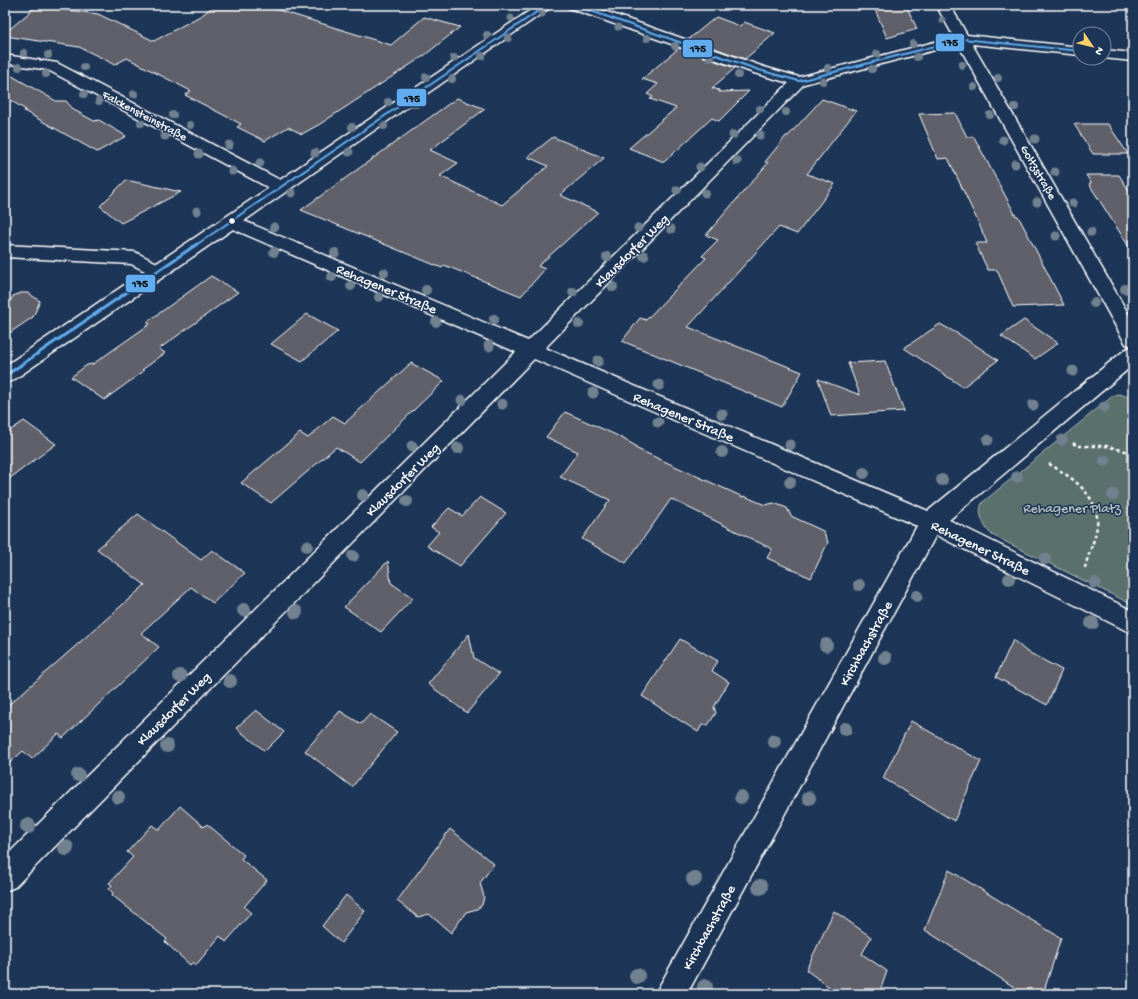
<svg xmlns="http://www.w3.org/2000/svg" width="1138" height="999" font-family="'Gochi Hand',sans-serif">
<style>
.green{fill:#5a706c;stroke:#acb8b6}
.building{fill:#5f6169;stroke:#fff}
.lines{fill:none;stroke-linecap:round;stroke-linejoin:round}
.minor-casing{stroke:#fff;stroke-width:3}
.path{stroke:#fff;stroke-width:2.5;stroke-dasharray:3.5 3;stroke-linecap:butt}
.minor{fill:#1d3557;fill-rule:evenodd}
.bus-1-far1-casing{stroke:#1d3557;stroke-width:4}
.bus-1-casing{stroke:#1d3557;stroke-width:6}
.bus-1-far1{stroke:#60acee;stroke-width:2}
.bus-1{stroke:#60acee;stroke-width:3}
.tree{fill:#71818f}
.bus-dot{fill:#fff;stroke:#1d3557;stroke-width:1.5}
.labels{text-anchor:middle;stroke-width:3;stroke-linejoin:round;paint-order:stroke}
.far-street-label{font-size:12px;fill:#fff;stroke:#1d3557}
.street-label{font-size:14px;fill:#fff;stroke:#1d3557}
.park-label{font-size:14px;fill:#b5bfbd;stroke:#1d3557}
.line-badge{stroke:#1d3557;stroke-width:1.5}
.pale-badge-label{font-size:11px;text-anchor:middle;font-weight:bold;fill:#111}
</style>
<rect width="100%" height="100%" fill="#1d3557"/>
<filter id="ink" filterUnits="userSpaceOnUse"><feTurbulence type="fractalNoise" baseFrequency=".025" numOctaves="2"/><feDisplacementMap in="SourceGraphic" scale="8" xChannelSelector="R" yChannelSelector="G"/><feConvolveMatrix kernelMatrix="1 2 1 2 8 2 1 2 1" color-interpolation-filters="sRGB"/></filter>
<g filter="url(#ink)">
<!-- green -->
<path class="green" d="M1119,394l14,4v207l-141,-70c-8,-7 -16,-24 -9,-33l131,-107z"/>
<!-- building -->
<path class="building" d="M215,5h47l129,40 33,-28 36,10 -35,28 -105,69 -18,10 -14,-7 -23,14 -28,-14 4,-3 -56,-29 6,-4 -64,-33 -13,7 -8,-5 -27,-13 -74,-11v-3l32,-27 61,8 56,27 48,-26z
M873,5h33l11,24 -30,9z
M716,17l24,9 4,-4 31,11 -30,26 -56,-20z
M679,48l56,20 -23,20 7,2v2l30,-1 -30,30 -7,-3 -48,44 -35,-14 47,-40 -26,-9 3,-2 -6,-3 11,-10 -16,-5z
M5,72l51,29h10l8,9 20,11 5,-1 27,16 -29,16 -73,-41 2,-1 -21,-13z
M457,98l28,11 -55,41 28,13 -18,13 62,29 46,-39 -20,-9 25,-20 51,21 -44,37 38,17 -60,54 7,3 -24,27 -77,-31 -2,3 -141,-58z
M822,99l34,12 -49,63 28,10 -38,50 -18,-7 -91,100 114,45 -20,35 -160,-66 18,-23 6,2 60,-62 -4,-2 16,-16 -12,-5 62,-72 -3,-1 21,-26h2z
M955,113l12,24h7l42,79h2l8,15 38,74 -51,2 -16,-37h-9l-13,-27h12l-8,-19 -31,-66 -10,1 -19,-45z
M1074,124h34l20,30h-35z
M1086,175h33l14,22v56l-44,-69 2,-1z
M126,180l55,12 -60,31 -21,-17z
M211,276l27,16 -79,57 6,4 -23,17 2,1 -40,29 -33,-23 16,-12 6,-1 57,-40 -3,-2z
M21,293h7l12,8 -7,16 -28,19v-26l8,-14z
M307,314l31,17 -36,30 -31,-17z
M1024,320l34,23 -23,16 -34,-23z
M940,324l20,11 38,25 -35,27 -59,-39z
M885,361l19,50 -73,5 -13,-37 42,16 -12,-32z
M411,363l33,18 -84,81 -24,-15 -65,56 -30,-20 59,-50 8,5 25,-22 12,7z
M565,412l51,23 20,11 -1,2 108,49 1,-1 21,9 9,-2 13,5 4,8 32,15 5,11 -17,36 -44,-20 5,-9 -101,-50 -45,64 -44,-24 28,-39 -50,-23 18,-25 -32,-15z
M24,421l32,23 -51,38v-48z
M480,497l26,16 -46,53 -33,-20 12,-14 -8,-5 18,-19 13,8z
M138,514l63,46 11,-10 33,23 -32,30 -22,-16 -50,46 18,14 -96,91 -5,-4 -26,25 -9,-8 -18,16v-59l140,-123 -48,-36z
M388,561l3,22 22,15 -32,34 -37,-25z
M469,634l5,24 25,16 -32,39 -39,-29z
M680,639l38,22 -6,10 17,11 -15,25 2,6 -8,12h-6l-4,7 -56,-36z
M1013,640l13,11 36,19 -15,35 -51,-28z
M256,710l28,22 -19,19 -29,-23z
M340,711l21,13 9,-10 27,18 -45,55 -47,-36z
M911,721l70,40 -27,60 -71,-43z
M180,806l24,21 3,-3 37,31 -3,4 26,21 -23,27 7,6 -25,29 -6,-6 -24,29 -3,-3 -3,3 -25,-23 2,-3 -55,-44 1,-2 -4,-4 3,-4 -3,-2 24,-26 -6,-5 25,-27 7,5z
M450,829l44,35 -14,19 4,14 -2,8 -5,4 -11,3 -15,21 -22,-19 -11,3 -21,-16z
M949,870l112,68 -18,56h-18l-100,-64z
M346,895l19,16 -24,32 -19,-17z
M834,911l37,26 -9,17 25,17 -8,23h-40l-33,-24z"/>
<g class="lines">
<defs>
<path id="minor" d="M538,5h16l-310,216 284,120 261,-258 -35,-10 -185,-65 -2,-3h20l177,62 35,10 155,-40 -18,-32h14l17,30 113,12v8l-108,-11 161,278v24l-7,-2 -3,-5 -165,-295 -154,40 -259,264 383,163 198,-162 7,-2v18l-184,155 184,91v23l-197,-99 -249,459h-32l262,-468 -383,-167 -519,528 -10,4v-34l511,-505 -283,-123 -221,152 -7,2v-17l140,-95 -14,-7 -126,-7v-12l130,7 22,11 112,-75 -221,-118 -43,-7v-8l52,8 223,117z
M1104,50l29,3v8l-30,-3z"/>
</defs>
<!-- minor casing -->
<use href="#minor" class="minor-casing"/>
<!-- path -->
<path class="path" d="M1073,443l4,3h29l27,7
M1049,464c23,13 51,32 48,62 -2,15 -9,28 -12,42"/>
<!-- minor -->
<use href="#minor" class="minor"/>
<defs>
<path id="bus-1-far1" d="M574,5l185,65 40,11 164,-42 117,12
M196,245l351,-240"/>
<path id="bus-1" d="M5,376l192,-132"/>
</defs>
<!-- bus-1-far1 casing -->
<use href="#bus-1-far1" class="bus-1-far1-casing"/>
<!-- bus-1 casing -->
<use href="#bus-1" class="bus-1-casing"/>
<!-- bus-1-far1 -->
<use href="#bus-1-far1" class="bus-1-far1"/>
<!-- bus-1 -->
<use href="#bus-1" class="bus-1"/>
</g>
<!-- trees -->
<g class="tree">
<circle cx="542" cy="14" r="3.5"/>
<circle cx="511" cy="18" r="3.5"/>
<circle cx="942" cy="20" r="3.5"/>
<circle cx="618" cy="27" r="3.5"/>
<circle cx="487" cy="35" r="4"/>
<circle cx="508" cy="38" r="4"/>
<circle cx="647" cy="38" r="4"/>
<circle cx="913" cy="44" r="4"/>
<circle cx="675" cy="46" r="4"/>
<circle cx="691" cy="52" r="4"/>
<circle cx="24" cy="53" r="4"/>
<circle cx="877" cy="54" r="4"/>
<circle cx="48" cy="55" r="4"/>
<circle cx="482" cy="56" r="4"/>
<circle cx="917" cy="57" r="4"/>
<circle cx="454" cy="58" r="4"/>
<circle cx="710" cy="58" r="4"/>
<circle cx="962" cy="65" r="4"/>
<circle cx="19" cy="67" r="4"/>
<circle cx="84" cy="67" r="4"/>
<circle cx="828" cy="68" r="4"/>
<circle cx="872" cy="69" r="4"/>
<circle cx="46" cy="74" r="4"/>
<circle cx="738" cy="75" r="4"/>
<circle cx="426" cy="77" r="4"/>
<circle cx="998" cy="78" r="4"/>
<circle cx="452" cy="79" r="4"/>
<circle cx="823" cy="81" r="4"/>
<circle cx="974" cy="87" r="4"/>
<circle cx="84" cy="94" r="4"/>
<circle cx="134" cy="94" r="4"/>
<circle cx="99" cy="101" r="4"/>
<circle cx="388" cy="102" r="4"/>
<circle cx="416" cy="104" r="4"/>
<circle cx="1015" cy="107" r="4"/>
<circle cx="760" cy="109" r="4"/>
<circle cx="786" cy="112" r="4"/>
<circle cx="173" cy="115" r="4"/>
<circle cx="990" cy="115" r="4"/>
<circle cx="141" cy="123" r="4"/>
<circle cx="190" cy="125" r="4"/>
<circle cx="384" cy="126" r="4"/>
<circle cx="352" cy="127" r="4"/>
<circle cx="733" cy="135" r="4.5"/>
<circle cx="760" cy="135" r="4.5"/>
<circle cx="165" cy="136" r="4.5"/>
<circle cx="1035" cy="139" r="4.5"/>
<circle cx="1003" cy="140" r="4.5"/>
<circle cx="229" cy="145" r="4.5"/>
<circle cx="349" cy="152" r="4.5"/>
<circle cx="315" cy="153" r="4.5"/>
<circle cx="199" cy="154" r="4.5"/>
<circle cx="737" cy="161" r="4.5"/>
<circle cx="260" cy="163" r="4.5"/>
<circle cx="1015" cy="164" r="4.5"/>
<circle cx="700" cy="167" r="4.5"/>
<circle cx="232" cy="171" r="4.5"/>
<circle cx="1055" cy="172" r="4.5"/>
<circle cx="677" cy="190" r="4.5"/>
<circle cx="292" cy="193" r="4.5"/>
<circle cx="705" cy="193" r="4.5"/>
<circle cx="1037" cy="202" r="4.5"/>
<circle cx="1073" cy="203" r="4.5"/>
<circle cx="197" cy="211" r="4.5"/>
<circle cx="274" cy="227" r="4.5"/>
<circle cx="638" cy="228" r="4.5"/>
<circle cx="671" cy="229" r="4.5"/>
<circle cx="1091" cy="232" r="4.5"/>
<circle cx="1056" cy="236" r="4.5"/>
<circle cx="274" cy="252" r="5"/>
<circle cx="335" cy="253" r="5"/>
<circle cx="644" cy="256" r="5"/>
<circle cx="607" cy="257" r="5"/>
<circle cx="384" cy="273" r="5"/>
<circle cx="332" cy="277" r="5"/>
<circle cx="351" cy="286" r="5"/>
<circle cx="613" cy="287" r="5"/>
<circle cx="1125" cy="289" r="5"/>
<circle cx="426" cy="290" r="5"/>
<circle cx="573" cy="292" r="5"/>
<circle cx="379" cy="297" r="5"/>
<circle cx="1094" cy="303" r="5"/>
<circle cx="494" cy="319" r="5"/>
<circle cx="436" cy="322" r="5"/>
<circle cx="579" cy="324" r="5"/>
<circle cx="489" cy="346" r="5.5"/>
<circle cx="598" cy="361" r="5.5"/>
<circle cx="1073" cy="371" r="5.5"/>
<circle cx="659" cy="385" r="5.5"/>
<circle cx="593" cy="393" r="5.5"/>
<circle cx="462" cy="400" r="5.5"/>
<circle cx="502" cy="404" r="5.5"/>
<circle cx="1033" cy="405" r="5.5"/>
<circle cx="1104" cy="407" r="5.5"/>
<circle cx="722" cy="414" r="5.5"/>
<circle cx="658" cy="422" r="5.5"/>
<circle cx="988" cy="440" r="5.5"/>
<circle cx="1062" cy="440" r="5.5"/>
<circle cx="790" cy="445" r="5.5"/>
<circle cx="412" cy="446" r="5.5"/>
<circle cx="458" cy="448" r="6"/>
<circle cx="722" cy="452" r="6"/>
<circle cx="1105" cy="461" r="6"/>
<circle cx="864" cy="473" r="6"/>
<circle cx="1017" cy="477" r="6"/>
<circle cx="942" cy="480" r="6"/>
<circle cx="790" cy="482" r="6"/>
<circle cx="363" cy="495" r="6"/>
<circle cx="1113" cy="495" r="6"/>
<circle cx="407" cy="501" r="6"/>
<circle cx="307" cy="546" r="6"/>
<circle cx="353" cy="556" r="6"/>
<circle cx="1045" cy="559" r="6"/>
<circle cx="1009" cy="579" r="6"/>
<circle cx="1095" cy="583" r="6"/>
<circle cx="859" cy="585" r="6"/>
<circle cx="917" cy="596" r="6"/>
<circle cx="244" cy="610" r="7"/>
<circle cx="296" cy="612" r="7"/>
<circle cx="1092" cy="623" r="7"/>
<circle cx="826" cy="645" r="7"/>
<circle cx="885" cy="658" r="7"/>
<circle cx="180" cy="676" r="7"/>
<circle cx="230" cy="681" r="7"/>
<circle cx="845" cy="729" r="7"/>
<circle cx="774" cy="741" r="7"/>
<circle cx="167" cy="746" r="7"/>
<circle cx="78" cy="775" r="7"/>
<circle cx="118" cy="797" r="7"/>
<circle cx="741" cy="797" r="7"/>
<circle cx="809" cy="798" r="7"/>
<circle cx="28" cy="826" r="8"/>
<circle cx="66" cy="848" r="8"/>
<circle cx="694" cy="879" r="8"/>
<circle cx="760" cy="887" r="8"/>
<circle cx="637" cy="976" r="8"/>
<circle cx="705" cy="987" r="8"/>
</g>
</g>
<!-- markers -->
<circle class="bus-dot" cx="232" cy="221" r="3.5"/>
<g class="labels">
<!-- far-street labels -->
<g class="far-street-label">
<text transform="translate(145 115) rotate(28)" y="4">Falckensteinstraße</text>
<text transform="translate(1039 172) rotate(60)" y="4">Goltzstraße</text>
</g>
<!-- street labels -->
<g class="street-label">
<text transform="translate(631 250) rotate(-45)" y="5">Klausdorfer Weg</text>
<text transform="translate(387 288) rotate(23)" y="5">Rehagener Straße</text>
<text transform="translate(684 416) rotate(23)" y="5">Rehagener Straße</text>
<text transform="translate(402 479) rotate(-45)" y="5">Klausdorfer Weg</text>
<text transform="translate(981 547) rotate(26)" y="5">Rehagener Straße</text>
<text transform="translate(865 643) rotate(-61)" y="5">Kirchbachstraße</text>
<text transform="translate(173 708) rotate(-45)" y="5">Klausdorfer Weg</text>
<text transform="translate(708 927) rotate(-61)" y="5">Kirchbachstraße</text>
</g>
<!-- park labels -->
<g class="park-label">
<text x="1072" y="512">Rehagener Platz</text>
</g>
</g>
<g class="line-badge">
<rect x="935" y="33" width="30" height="19" rx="4" fill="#60acee"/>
<rect x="682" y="39" width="31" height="19" rx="4" fill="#60acee"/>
<rect x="396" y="88" width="31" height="19" rx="4" fill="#60acee"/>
<rect x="125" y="274" width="31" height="19" rx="4" fill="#60acee"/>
</g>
<g class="pale-badge-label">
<text x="950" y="46">175</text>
<text x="698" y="52">175</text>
<text x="412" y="102">175</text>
<text x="140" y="287">175</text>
</g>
<!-- margin -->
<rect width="1138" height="999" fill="none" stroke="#1d3557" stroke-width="20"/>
<rect x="10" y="10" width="1118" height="979" fill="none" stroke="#fff" stroke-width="1.5" filter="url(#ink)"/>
<!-- north arrow -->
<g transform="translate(1092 46) rotate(125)"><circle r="19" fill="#1d3557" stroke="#77869a"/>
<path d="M0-3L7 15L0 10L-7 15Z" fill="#ffd166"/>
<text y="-6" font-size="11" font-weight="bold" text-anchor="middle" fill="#ffffff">N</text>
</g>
</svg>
